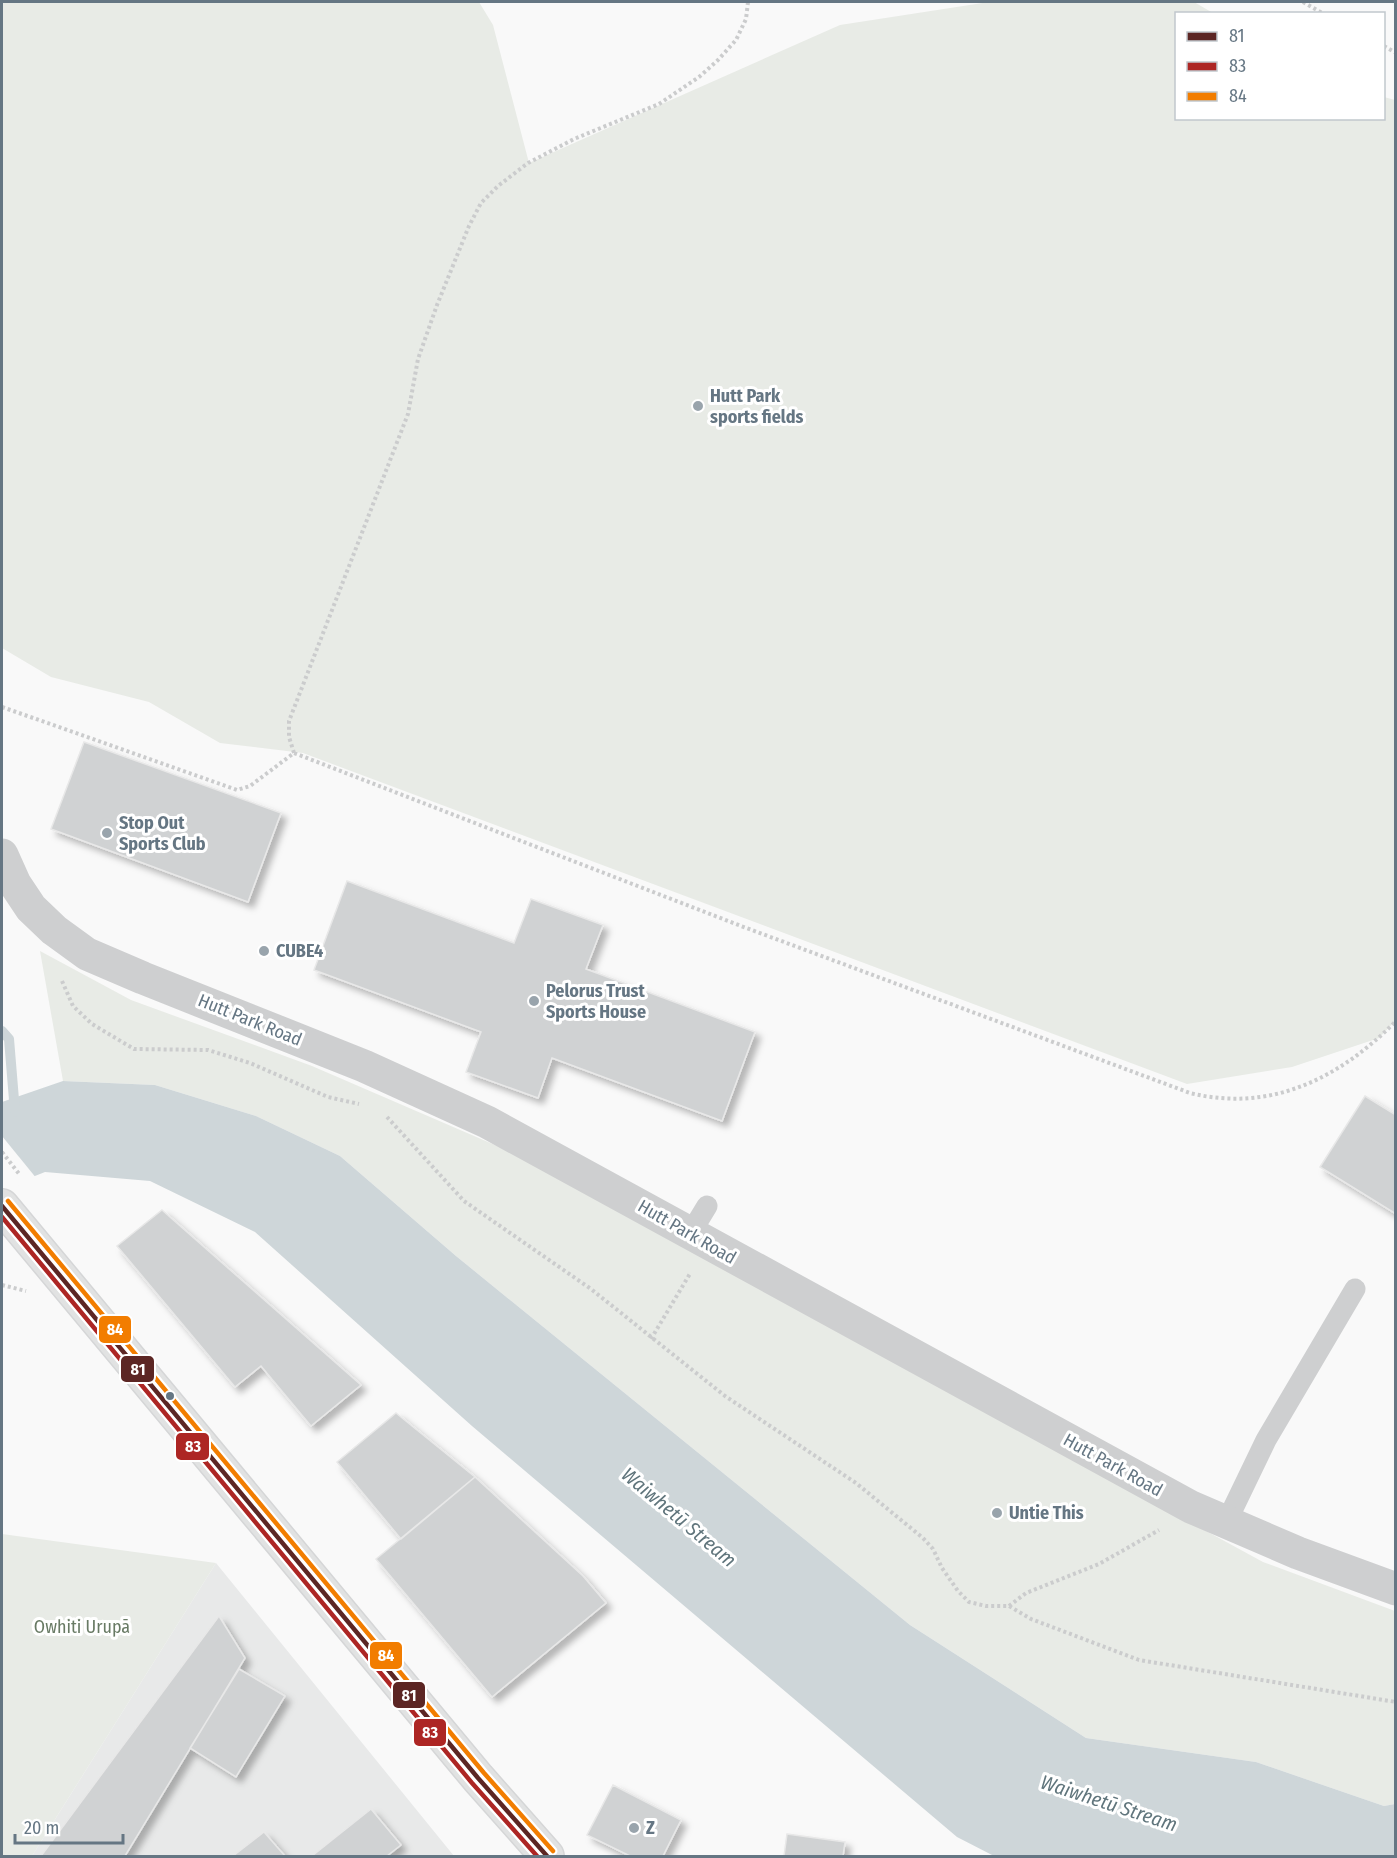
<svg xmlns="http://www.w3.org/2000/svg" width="1397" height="1858" font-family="'Fira Sans Condensed',sans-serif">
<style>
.built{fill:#e8e9e9}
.green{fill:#e8ebe6}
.water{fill:#ced6d9}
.pier{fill:#f9f9f9}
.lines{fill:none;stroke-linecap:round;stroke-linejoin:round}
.stream{stroke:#ced6d9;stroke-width:10}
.building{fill:#d0d2d3;stroke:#e8e8e8;stroke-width:1.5;filter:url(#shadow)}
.secondary-casing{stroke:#d5d6d7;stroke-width:36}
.path{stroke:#cbcccd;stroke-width:4;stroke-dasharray:3 3;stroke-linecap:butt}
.service{stroke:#cecfd0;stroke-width:21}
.minor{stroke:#cecfd0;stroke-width:33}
.secondary{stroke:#e1e2e2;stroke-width:33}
.bus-1-casing{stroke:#fff;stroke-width:9}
.bus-2-casing{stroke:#fff;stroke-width:9}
.bus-3-casing{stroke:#fff;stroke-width:9}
.bus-1{stroke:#5c2624;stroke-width:4.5}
.bus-2{stroke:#ad2624;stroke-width:4.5}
.bus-3{stroke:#f27d00;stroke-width:4.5}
.poi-dot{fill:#99a4ac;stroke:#fff;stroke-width:2}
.bus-dot{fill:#657683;stroke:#fff;stroke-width:2}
.labels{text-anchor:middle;stroke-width:6;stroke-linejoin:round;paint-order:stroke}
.poi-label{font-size:18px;font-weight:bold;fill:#657683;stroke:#fff;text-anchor:start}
.street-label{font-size:18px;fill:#657683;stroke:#fff}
.park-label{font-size:18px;fill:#687a64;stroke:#fff}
.water-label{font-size:20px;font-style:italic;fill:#60757c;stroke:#fff}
.line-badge{stroke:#fff;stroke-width:2}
.badge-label{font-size:16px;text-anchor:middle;font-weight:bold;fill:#fff}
</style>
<defs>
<filter id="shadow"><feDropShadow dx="5.5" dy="5.5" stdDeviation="3" flood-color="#0004"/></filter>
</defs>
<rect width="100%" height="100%" fill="#f9f9f9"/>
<!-- built -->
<path class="built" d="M216,1563l238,293h-422z"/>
<!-- green -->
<path class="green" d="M2,2h477l14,23 36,138 311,-138 149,-23h205l19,11 -37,1v104h208v-21l11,3v921l-16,17 -87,29 -105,17 -884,-331 -83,-10 -71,-41 -98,-25 -49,-29z
M40,951l91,49 181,66 199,86 752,410 132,49v193l-11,2 -128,-44 -170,-24 -176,-113 -454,-369 -116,-100 -84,-40 -101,-31 -92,-4z
M2,1534l214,29 -184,293h-30z"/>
<!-- water -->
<path class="water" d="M63,1081l92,4 101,31 84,40 116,100 454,369 176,113 170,24 128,44 11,-2v52h-401l-37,-19 -485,-411 -217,-194 -105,-51 -105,-9 -43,17v-87z"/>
<!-- pier -->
<path class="pier" d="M2,1136l35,43 -35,13z"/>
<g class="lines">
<!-- stream -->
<path class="stream" d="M2,1031l7,8 6,73"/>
</g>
<!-- building -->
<path class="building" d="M84,742l197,71 -33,89 -197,-73z
M347,881l167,62 17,-44 72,26 -17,44 169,63 -33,89 -170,-63 -14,40 -72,-26 15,-40 -167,-62z
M1365,1096l31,19v99l-76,-47z
M162,1210l199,175 -50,41 -50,-60 -26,21 -118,-141z
M396,1413l79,64 -74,62 -64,-77z
M475,1477l108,99 23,27 -114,94 -116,-138z
M219,1616l26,42 -120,198h-84z
M239,1669l46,27 -49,81 -46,-29z
M613,1785l68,35 -18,36h-33l-43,-21z
M371,1809l30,36 -14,11h-75z
M264,1832l21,24h-52z
M787,1834l58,8 -2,14h-59z"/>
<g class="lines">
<defs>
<path id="secondary" d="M2,1206l476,572 69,78"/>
</defs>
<!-- secondary casing -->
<use href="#secondary" class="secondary-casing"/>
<!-- path -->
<path class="path" d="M1303,2l21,12
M1384,46l12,7
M2,707l235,83 13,-4 44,-33 447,173 449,167c81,20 150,-15 206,-72
M294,753l-5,-16v-16l119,-307 10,-55 19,-54 32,-79 12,-23 17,-17 30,-23 46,-24 85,-35 40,-27 19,-17 18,-20 10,-21 2,-17
M62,981l11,25 19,18 42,25 74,1 42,13 78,34 31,7
M387,1117l77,84 127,88 134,107 131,87 67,55 10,11 9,19 16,23 11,11 17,4h23l22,13 108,41 257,42
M2,1152l18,23
M2,1285l24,6
M651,1339l40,-67
M1009,1606l17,-13 73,-29 60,-34"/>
<!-- service -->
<path class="service" d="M690,1234l17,-28
M1226,1523l40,-83 89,-151"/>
<!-- minor -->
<path class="minor" d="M2,855l13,29 16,24 23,22 33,24 56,24 221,88 123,56 704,385 107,46 98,36"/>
<!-- secondary -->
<use href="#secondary" class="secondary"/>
<defs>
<path id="bus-1" d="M2,1206l476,572 69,78"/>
<path id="bus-2" d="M2,1217l470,566 65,73"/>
<path id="bus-3" d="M8,1201l476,572 69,78"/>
</defs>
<!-- bus-1 casing -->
<use href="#bus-1" class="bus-1-casing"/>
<!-- bus-2 casing -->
<use href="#bus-2" class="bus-2-casing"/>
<!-- bus-3 casing -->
<use href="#bus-3" class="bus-3-casing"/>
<!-- bus-1 -->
<use href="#bus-1" class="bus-1"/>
<!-- bus-2 -->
<use href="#bus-2" class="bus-2"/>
<!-- bus-3 -->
<use href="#bus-3" class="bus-3"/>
</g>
<!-- markers -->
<g class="poi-dot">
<circle cx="698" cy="406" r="6"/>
<circle cx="107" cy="833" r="6"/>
<circle cx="264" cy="951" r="6"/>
<circle cx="534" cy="1001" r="6"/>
<circle cx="997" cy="1513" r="6"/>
<circle cx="634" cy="1828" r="6"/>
</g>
<circle class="bus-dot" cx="170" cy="1396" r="5"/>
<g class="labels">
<!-- poi labels -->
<g class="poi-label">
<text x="710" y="402">Hutt Park<tspan x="710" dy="21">sports fields</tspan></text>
<text x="119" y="829">Stop Out<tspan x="119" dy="21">Sports Club</tspan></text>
<text x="276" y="957">CUBE4</text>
<text x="546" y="997">Pelorus Trust<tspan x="546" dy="21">Sports House</tspan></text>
<text x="1009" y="1519">Untie This</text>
<text x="646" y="1834">Z</text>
</g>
<!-- street labels -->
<g class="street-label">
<text transform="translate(250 1020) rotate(22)" y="6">Hutt Park Road</text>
<text transform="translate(687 1232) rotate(30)" y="6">Hutt Park Road</text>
<text transform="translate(1113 1465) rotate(29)" y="6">Hutt Park Road</text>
</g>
<!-- park labels -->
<g class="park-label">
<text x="82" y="1633">Owhiti Urupā</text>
</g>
<!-- water labels -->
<g class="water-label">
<text transform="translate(679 1517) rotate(40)" y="7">Waiwhetū Stream</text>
<text transform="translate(1109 1803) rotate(18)" y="7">Waiwhetū Stream</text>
</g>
</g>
<g class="line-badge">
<rect x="98" y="1315" width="34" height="29" rx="6" fill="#f27d00"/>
<rect x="120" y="1355" width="35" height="28" rx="6" fill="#5c2624"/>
<rect x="175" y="1432" width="35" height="29" rx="6" fill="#ad2624"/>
<rect x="369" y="1641" width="34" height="29" rx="6" fill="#f27d00"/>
<rect x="392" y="1681" width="34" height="28" rx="6" fill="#5c2624"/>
<rect x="413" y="1718" width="34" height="29" rx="6" fill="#ad2624"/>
</g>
<g class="badge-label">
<text x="115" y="1335">84</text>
<text x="138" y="1375">81</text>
<text x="193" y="1452">83</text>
<text x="386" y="1661">84</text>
<text x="409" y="1701">81</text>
<text x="430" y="1738">83</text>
</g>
<!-- border -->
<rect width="1397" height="1858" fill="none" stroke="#657683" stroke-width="6"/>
<!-- legend -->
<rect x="1175" y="12" width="210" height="108" fill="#ffffff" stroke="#c1c8cd" stroke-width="1.5"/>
<rect x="1187" y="32" width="30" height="9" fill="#5c2624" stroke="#c1c8cd" stroke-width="1.5"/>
<text x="1229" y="42" font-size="18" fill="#657683">81</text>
<rect x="1187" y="62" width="30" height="9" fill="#ad2624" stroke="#c1c8cd" stroke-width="1.5"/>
<text x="1229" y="72" font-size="18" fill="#657683">83</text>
<rect x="1187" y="92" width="30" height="9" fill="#f27d00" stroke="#c1c8cd" stroke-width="1.5"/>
<text x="1229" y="102" font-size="18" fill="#657683">84</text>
<!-- scale -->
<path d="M15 1834v9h108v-9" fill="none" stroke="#657683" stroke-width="3"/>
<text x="24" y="1834" font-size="18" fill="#657683" stroke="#ffffff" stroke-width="4.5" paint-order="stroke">20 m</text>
</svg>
